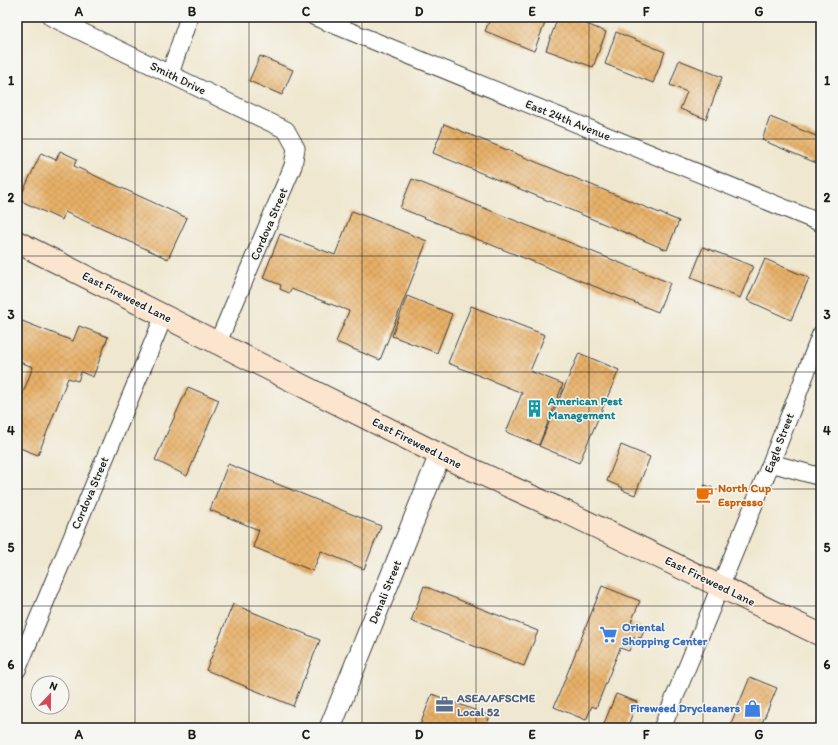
<svg xmlns="http://www.w3.org/2000/svg" width="838" height="745" font-family="Itim,sans-serif">
<style>
.building{fill:url(#building-cross-hatch)}
.lines{fill:none;stroke-linecap:round;stroke-linejoin:round}
.minor-casing{stroke:#3c3a37;stroke-width:19}
.tertiary-casing{stroke:#3c3a37;stroke-width:23}
.secondary-casing{stroke:#3c3a37;stroke-width:24}
.minor{stroke:#fff;stroke-width:17}
.tertiary{stroke:#fff;stroke-width:21}
.secondary{stroke:#fbe5cf;stroke-width:22}
.grid{fill:none;stroke:#1c1c1c;stroke-width:1;stroke-opacity:0.55}
.labels{text-anchor:middle;stroke-width:3;stroke-linejoin:round;paint-order:stroke}
.street-label{font-size:12px;fill:#1c1c1c;stroke:#f6f6f2}
.culture-label{font-size:12px;font-weight:bold;fill:#0d838f;stroke:#f6f6f2;text-anchor:start}
.food-label{font-size:12px;font-weight:bold;fill:#c56008;stroke:#f6f6f2;text-anchor:start}
.shop-label{font-size:12px;font-weight:bold;fill:#366cbe;stroke:#f6f6f2;text-anchor:start}
.service-label{font-size:12px;font-weight:bold;fill:#4e5e75;stroke:#f6f6f2;text-anchor:start}
.neatline{fill:none;stroke:#1c1c1c;stroke-width:1.5}
.grid-label{font-size:13px;text-anchor:middle;font-weight:bold;fill:#1c1c1c}
</style>
<defs>
<pattern id="building-cross-hatch" width="8" height="8" patternUnits="userSpaceOnUse"><rect width="8" height="8" fill="#e7b068"/><path d="M0 0l8 8M0 8l8-8" fill="none" stroke="#c6975a"/></pattern>
</defs>
<rect width="100%" height="100%" fill="#f6f6f2"/>
<filter id="ink" filterUnits="userSpaceOnUse"><feTurbulence type="fractalNoise" baseFrequency=".025" numOctaves="2"/><feDisplacementMap in="SourceGraphic" scale="8" xChannelSelector="R" yChannelSelector="G"/><feConvolveMatrix kernelMatrix="1 2 1 2 8 2 1 2 1" color-interpolation-filters="sRGB"/></filter>
<filter id="wash" filterUnits="userSpaceOnUse"><feTurbulence type="fractalNoise" baseFrequency=".012" numOctaves="4" result="noise"/><feDisplacementMap in="SourceGraphic" scale="16" xChannelSelector="R" yChannelSelector="G"/><feGaussianBlur stdDeviation="0.9" result="paint"/><feColorMatrix in="noise" values="0 0 0 0 0 0 0 0 0 0 0 0 0 0 0 0 0 1.4 0 .05"/><feComposite in="paint" operator="in"/></filter>
<g filter="url(#wash)">
<rect width="100%" height="100%" fill="#efe7cf"/>
<g id="blocks">
<!-- building -->
<path class="building" d="M491,17h40l14,6 -11,28 -49,-20z
M558,17h12l36,15 -13,35 -47,-17z
M616,32l49,20 -12,31 -48,-19z
M260,56l33,14 -11,25 -33,-14z
M679,60l43,17 -16,42 -26,-10 7,-17 -17,-7z
M770,117l51,21v27l-59,-25z
M444,124l235,97 -12,29 -234,-97z
M60,151l17,8 -3,7 113,52 -19,41 -103,-47 -3,8 -43,-20 22,-47 15,7z
M412,179l258,104 -12,29 -258,-104z
M352,211l75,30 -47,119 -44,-18 13,-31 -58,-22 -2,4 -9,-4 1,-4 -18,-7 17,-44 55,21z
M703,247l50,19 -13,32 -49,-20z
M765,259l44,19 -18,42 -44,-20z
M407,296l45,18 -15,39 -45,-17z
M471,306l74,29 -15,36 33,13 -24,61 -33,-13 16,-39 -74,-30z
M17,319l56,22 6,-15 29,11 -15,40 -12,-5 -3,9 -10,-3 -30,77 -21,-8v-39l16,-41 -16,-6z
M579,353l40,17 -40,93 -40,-17z
M188,387l31,13 -32,76 -32,-16z
M621,445l29,12 -15,38 -13,-5 1,-2 -16,-7z
M228,464l153,62 -17,43 -43,-18 -8,20 -60,-24 6,-17 -49,-20z
M705,485l8,3 -7,17 -8,-3z
M424,586l114,45 -14,35 -113,-45z
M602,586l38,15 -9,21 14,6 -4,10 -6,-2 -6,15 -9,-3 -24,60 -4,-2 -6,14 -32,-13z
M233,604l87,36 -27,66 -87,-36z
M750,677l27,11 -17,40h-31z
M432,694l58,22 -5,12h-66z
M616,694l21,8 -10,26h-19l-5,-2z"/>
</g>
</g>
<g filter="url(#ink)">
<use href="#blocks" fill-opacity="0" stroke="#3c3a37" stroke-width="1"/>
<g class="lines">
<defs>
<path id="minor" d="M51,17l235,113 10,18 -3,18 -75,176
M315,17l506,206
M170,74l19,-57
M771,463l50,14
M17,670l147,-354
M662,728l109,-265 50,-129"/>
<path id="tertiary" d="M330,728l110,-273"/>
<path id="secondary" d="M17,242l423,213 126,57 255,123"/>
</defs>
<!-- minor casing -->
<use href="#minor" class="minor-casing"/>
<!-- tertiary casing -->
<use href="#tertiary" class="tertiary-casing"/>
<!-- secondary casing -->
<use href="#secondary" class="secondary-casing"/>
<!-- minor -->
<use href="#minor" class="minor"/>
<!-- tertiary -->
<use href="#tertiary" class="tertiary"/>
<!-- secondary -->
<use href="#secondary" class="secondary"/>
</g>
</g>
<!-- grid -->
<path class="grid" d="M135,17v711M249,17v711M362,17v711M476,17v711M589,17v711M703,17v711M17,139h804M17,256h804M17,372h804M17,489h804M17,606h804"/>
<!-- icons -->
<defs>
<symbol id="building-bare" viewBox="-9 -9 18 18"><path d="M-4-6H4V6H1V3H-1V6H-4ZM-2.5-4.3h1.7v1.8h-1.7ZM.8-4.3h1.7v1.8H.8ZM-2.5-1h1.7V.8h-1.7ZM.8-1h1.7V.8H.8Z" fill="#0f9aa8" stroke="#f6f6f2" stroke-width="2.5" paint-order="stroke"/></symbol>
<symbol id="cafe-bare" viewBox="-9 -9 18 18"><path d="M-5.5-4.5H6V0H3Q3 3.5 0 3.5H-2.5Q-5.5 3.5-5.5 0ZM3-3.2v2h1.7v-2ZM-6 4.5H4V6H-6Z" fill="#e8710a" stroke="#f6f6f2" stroke-width="2.5" paint-order="stroke"/></symbol>
<symbol id="supermarket-bare" viewBox="-9 -9 18 18"><path d="M-6-5.5h2.5l.6 2H6L4.5 2H-2.5L-4.4-4H-6ZM-1.5 3.2a1.3 1.3 0 1 0 .1 0ZM3 3.2a1.3 1.3 0 1 0 .1 0Z" fill="#3f7fe0" stroke="#f6f6f2" stroke-width="2.5" paint-order="stroke"/></symbol>
<symbol id="office-bare" viewBox="-9 -9 18 18"><path d="M-6-3h4V-5.5h4V-3h4V5H-6ZM-1-4.5V-3h2v-1.5ZM-6 0V1H6V0Z" fill="#5c6f8a" stroke="#f6f6f2" stroke-width="2.5" paint-order="stroke"/></symbol>
<symbol id="shop-bare" viewBox="-9 -9 18 18"><path d="M-5-2.5h2.3a2.7 3.5 0 0 1 5.4 0H5L5.5 6h-11ZM-1.5-2.5h3a1.5 2.3 0 0 0-3 0Z" fill="#3f7fe0" stroke="#f6f6f2" stroke-width="2.5" paint-order="stroke"/></symbol>
</defs>
<g fill-rule="evenodd">
<use href="#building-bare" x="522" y="396" width="25" height="25"/>
<use href="#cafe-bare" x="692" y="482" width="25" height="25"/>
<use href="#supermarket-bare" x="596" y="622" width="25" height="25"/>
<use href="#office-bare" x="432" y="692" width="25" height="25"/>
<use href="#shop-bare" x="740" y="696" width="25" height="25"/>
</g>
<g class="labels">
<!-- street labels -->
<g class="street-label">
<text transform="translate(178 78) rotate(26)" y="4">Smith Drive</text>
<text transform="translate(568 120) rotate(22)" y="4">East 24th Avenue</text>
<text transform="translate(269 224) rotate(-67)" y="4">Cordova Street</text>
<text transform="translate(127 297) rotate(27)" y="4">East Fireweed Lane</text>
<text transform="translate(417 443) rotate(27)" y="4">East Fireweed Lane</text>
<text transform="translate(779 443) rotate(-69)" y="4">Eagle Street</text>
<text transform="translate(90 493) rotate(-67)" y="4">Cordova Street</text>
<text transform="translate(710 581) rotate(26)" y="4">East Fireweed Lane</text>
<text transform="translate(385 592) rotate(-68)" y="4">Denali Street</text>
</g>
<!-- culture labels -->
<g class="culture-label">
<text x="548" y="405">American Pest<tspan x="548" dy="14">Management</tspan></text>
</g>
<!-- food labels -->
<g class="food-label">
<text x="718" y="492">North Cup<tspan x="718" dy="14">Espresso</tspan></text>
</g>
<!-- shop labels -->
<g class="shop-label">
<text x="622" y="631">Oriental<tspan x="622" dy="14">Shopping Center</tspan></text>
<text x="740" y="712" text-anchor="end">Fireweed Drycleaners</text>
</g>
<!-- service labels -->
<g class="service-label">
<text x="457" y="702">ASEA/AFSCME<tspan x="457" dy="14">Local 52</tspan></text>
</g>
</g>
<!-- margin -->
<rect width="838" height="745" fill="none" stroke="#f6f6f2" stroke-width="44"/>
<!-- north arrow -->
<g transform="translate(50 695) rotate(22)"><circle r="19" fill="#f6f6f2" stroke="#9f9f9c"/>
<path d="M0-3L7 15L0 10L-7 15Z" fill="#d1495b"/>
<text y="-6" font-size="11" font-weight="bold" text-anchor="middle" fill="#1c1c1c">N</text>
</g>
<rect x="22" y="22" width="794" height="701" class="neatline"/>
<g class="grid-label">
<text x="79" y="16">A</text>
<text x="192" y="16">B</text>
<text x="306" y="16">C</text>
<text x="419" y="16">D</text>
<text x="532" y="16">E</text>
<text x="646" y="16">F</text>
<text x="759" y="16">G</text>
<text x="11" y="85">1</text>
<text x="827" y="85">1</text>
<text x="11" y="202">2</text>
<text x="827" y="202">2</text>
<text x="11" y="319">3</text>
<text x="827" y="319">3</text>
<text x="11" y="435">4</text>
<text x="827" y="435">4</text>
<text x="11" y="552">5</text>
<text x="827" y="552">5</text>
<text x="11" y="669">6</text>
<text x="827" y="669">6</text>
<text x="79" y="739">A</text>
<text x="192" y="739">B</text>
<text x="306" y="739">C</text>
<text x="419" y="739">D</text>
<text x="532" y="739">E</text>
<text x="646" y="739">F</text>
<text x="759" y="739">G</text>
</g>
</svg>
